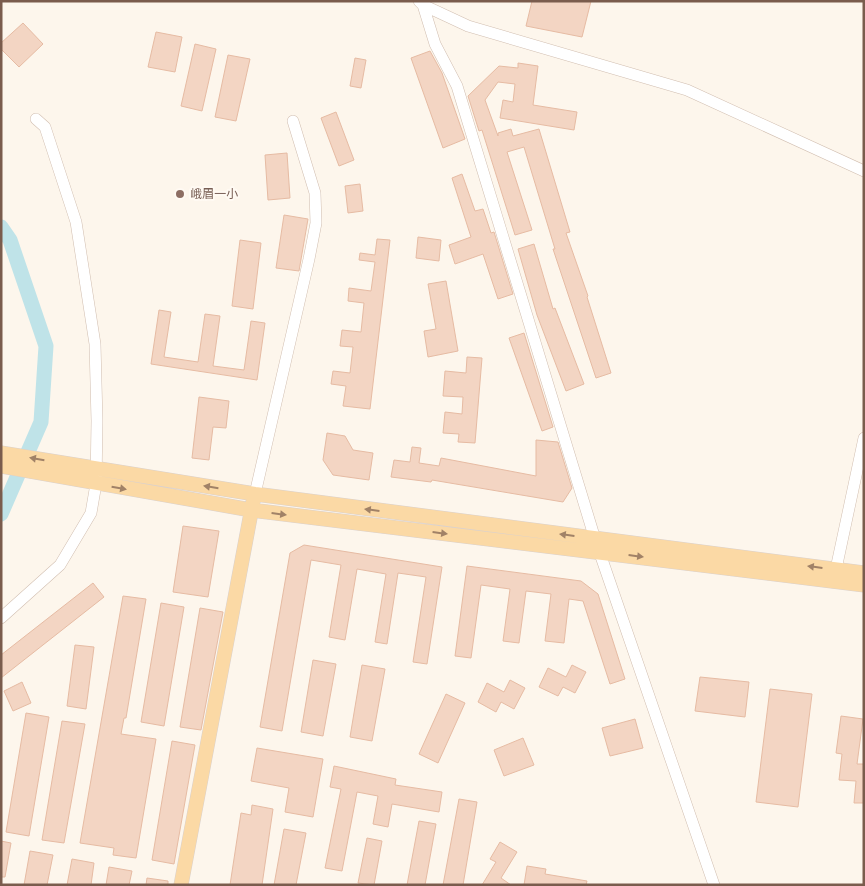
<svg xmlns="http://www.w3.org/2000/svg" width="865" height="886" font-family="'PT Sans','Noto Sans SC',sans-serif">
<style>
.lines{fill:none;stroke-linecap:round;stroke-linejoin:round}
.river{stroke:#bfe3e8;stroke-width:15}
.building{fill:#f3d5c3;stroke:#e6bba3}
.minor-casing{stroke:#d1beb0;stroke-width:12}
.major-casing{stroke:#dad1cd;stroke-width:15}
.minor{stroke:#fff;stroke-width:11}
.major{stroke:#fbd9a5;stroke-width:14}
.oneway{fill:#a18267}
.education-dot{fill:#8d6e63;stroke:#fffaf3;stroke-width:2}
.labels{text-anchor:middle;stroke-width:4;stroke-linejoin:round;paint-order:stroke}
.education-label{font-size:12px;fill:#785e54;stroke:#fffaf3;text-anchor:start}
</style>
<rect width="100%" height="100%" fill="#fdf6ec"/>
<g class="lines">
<!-- river -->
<path class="river" d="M1,227l9,13 36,106 -5,76 -40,92"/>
</g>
<!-- building -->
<path class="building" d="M532,1h59l-9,36 -56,-11z
M23,23l20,21 -24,23 -18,-18v-6z
M156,32l26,5 -7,35 -27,-5z
M195,44l21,5 -14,62 -21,-5z
M430,51l12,22 23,66 -22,9 -32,-90z
M228,55l22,4 -14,62 -21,-4z
M355,58l11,2 -5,28 -11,-2z
M518,63l20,3 -5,39 44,7 -3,18 -74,-12 3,-18 10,2 2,-18 -17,-2 -13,18 13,36v-3l13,-4 2,7 26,-7 31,103 -4,1 22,63 -1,1 24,76 -15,5 -43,-129h2l-31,-102 -17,5 25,78 -17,5 -33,-105 -3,1 -11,-35 31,-30 19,2z
M336,112l18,48 -15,6 -18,-48z
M287,153l3,45 -22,2 -3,-45z
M462,174l13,37 8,-2 8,24 3,-1 19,62 -15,5 -15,-45 -28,10 -6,-19 22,-8 -19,-59z
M360,184l3,27 -15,2 -3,-27z
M284,215l24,4 -9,52 -23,-3z
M418,237l23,3 -2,21 -23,-3z
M377,239l13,1 -20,169 -27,-3 3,-20 -15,-2 2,-13 17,2 3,-26 -13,-1 2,-16 19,2 3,-29 -16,-2 1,-13 22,3 4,-29 -16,-2 1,-7 15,2z
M240,240l21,3 -8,66 -21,-3z
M534,244l19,65 2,-1 29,76 -18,7 -29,-76 -19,-66z
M446,281l12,70 -30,6 -4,-26 12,-2 -8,-45z
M159,310l12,2 -7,45 34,5 7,-48 15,2 -7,50 31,4 7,-49 14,2 -8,57 -106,-16z
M524,333l29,94 -11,4 -33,-93z
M467,357l15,1 -7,85 -17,-1 1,-8 -16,-1 2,-21 17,2 1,-17 -20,-1 2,-25 21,2z
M199,397l30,4 -3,27 -13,-1 -4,33 -17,-2z
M327,433l18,3 8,14 20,3 -4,27 -36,-5 -10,-15z
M536,440l22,2 14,46 -9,14 -131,-22 -1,2 -40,-5 3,-17 16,2 2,-15 9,1 -2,15 20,3 2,-8 95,18z
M183,526l36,5 -11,66 -35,-5z
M304,545l138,22 -15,97 -14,-2 13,-85 -28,-4 -11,71 -12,-2 11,-68 -29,-5 -12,71 -16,-3 12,-72 -30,-5 -29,171 -22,-4 30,-174z
M467,566l114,15 17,13 27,85 -15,5 -27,-83 -14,-2 -5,44 -19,-2 6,-47 -25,-3 -7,52 -16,-2 7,-52 -29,-4 -10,73 -16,-2z
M93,583l11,14 -103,81v-23z
M123,596l23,3 -20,119h-2l-3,16 35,5 -20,119 -23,-3 1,-7 -34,-5z
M161,603l23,4 -20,119 -23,-4z
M200,608l23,4 -22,118 -21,-3z
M75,645l19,2 -8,62 -19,-3z
M313,660l23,4 -13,72 -22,-4z
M362,665l23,4 -13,72 -22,-4z
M572,665l14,7 -11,21 -12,-6 -5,9 -19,-9 9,-19 18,9z
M700,677l49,5 -4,35 -50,-6z
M510,680l15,8 -11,21 -13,-7 -5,10 -18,-10 9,-19 17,9z
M22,682l9,21 -18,8 -9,-20z
M770,689l42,5 -14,113 -42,-5z
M446,694l19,9 -27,60 -19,-9z
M26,713l23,4 -20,119 -23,-4z
M841,716l22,3 -6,45h7v39h-10l2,-22 -17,-1 3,-26 -6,-1z
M635,719l8,29 -33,8 -8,-28z
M62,721l23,3 -21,119 -22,-3z
M523,738l11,27 -30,11 -10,-26z
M172,741l23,4 -21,119 -22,-4z
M257,748l66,11 -10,58 -28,-5 4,-24 -38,-7z
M334,766l62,13 -1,6 47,7 -3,20 -47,-8 -4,23 -15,-3 5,-28 -21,-4 -15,79 -17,-3 16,-79 -11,-2z
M459,799l18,3 -14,83h-20z
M252,805l21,4 -11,76h-32l11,-72 10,2z
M419,821l17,3 -11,61h-18z
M284,829l22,4 -10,52h-22z
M367,838l15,3 -8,44 -16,-2z
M1,841l10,2 -6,34h-4z
M500,842l17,10 -16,26 10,7h-29l14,-23 -6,-3z
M30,851l23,4 -6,30h-23z
M72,859l22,4 -3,22h-24z
M527,866l19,3 -1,5 42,7 -1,4h-62z
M109,867l23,4 -3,14h-23z
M147,878l21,3v4h-22z"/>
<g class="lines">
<defs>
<path id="minor" d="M419,1l4,4 12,39 22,42 138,453 119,346
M423,5l45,21 219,64 177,81
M255,494l54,-235 7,-36 -1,-30 -22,-72
M836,569l28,-131
M1,618l59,-53 31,-52 5,-29 1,-63 -2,-77 -19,-122 -31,-95 -9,-8"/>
<path id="major" d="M1,453l254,41 609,79
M1,466l250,44 613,75
M181,885l72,-383"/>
</defs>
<!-- minor casing -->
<use href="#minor" class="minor-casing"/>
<!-- major casing -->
<use href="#major" class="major-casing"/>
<!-- minor -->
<use href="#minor" class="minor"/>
<!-- major -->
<use href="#major" class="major"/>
</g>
<!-- one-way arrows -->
<defs><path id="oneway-solid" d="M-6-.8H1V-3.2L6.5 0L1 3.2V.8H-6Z" transform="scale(1.25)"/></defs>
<g class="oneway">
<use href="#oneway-solid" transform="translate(37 459) rotate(-170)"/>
<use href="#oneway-solid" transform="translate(211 487) rotate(-171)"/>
<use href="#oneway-solid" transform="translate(119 488) rotate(10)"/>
<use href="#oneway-solid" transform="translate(372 510) rotate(-173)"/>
<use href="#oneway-solid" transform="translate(279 514) rotate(7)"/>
<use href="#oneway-solid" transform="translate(440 533) rotate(7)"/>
<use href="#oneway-solid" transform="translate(567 535) rotate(-173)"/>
<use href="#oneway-solid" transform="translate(636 556) rotate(7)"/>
<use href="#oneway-solid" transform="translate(815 567) rotate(-173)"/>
</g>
<!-- markers -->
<circle class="education-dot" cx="180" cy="194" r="5"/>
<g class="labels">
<!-- education labels -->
<g class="education-label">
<text x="190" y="198">峨眉一小</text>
</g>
</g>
<!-- border -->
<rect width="865" height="886" fill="none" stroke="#7a5c4d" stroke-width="5"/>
</svg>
